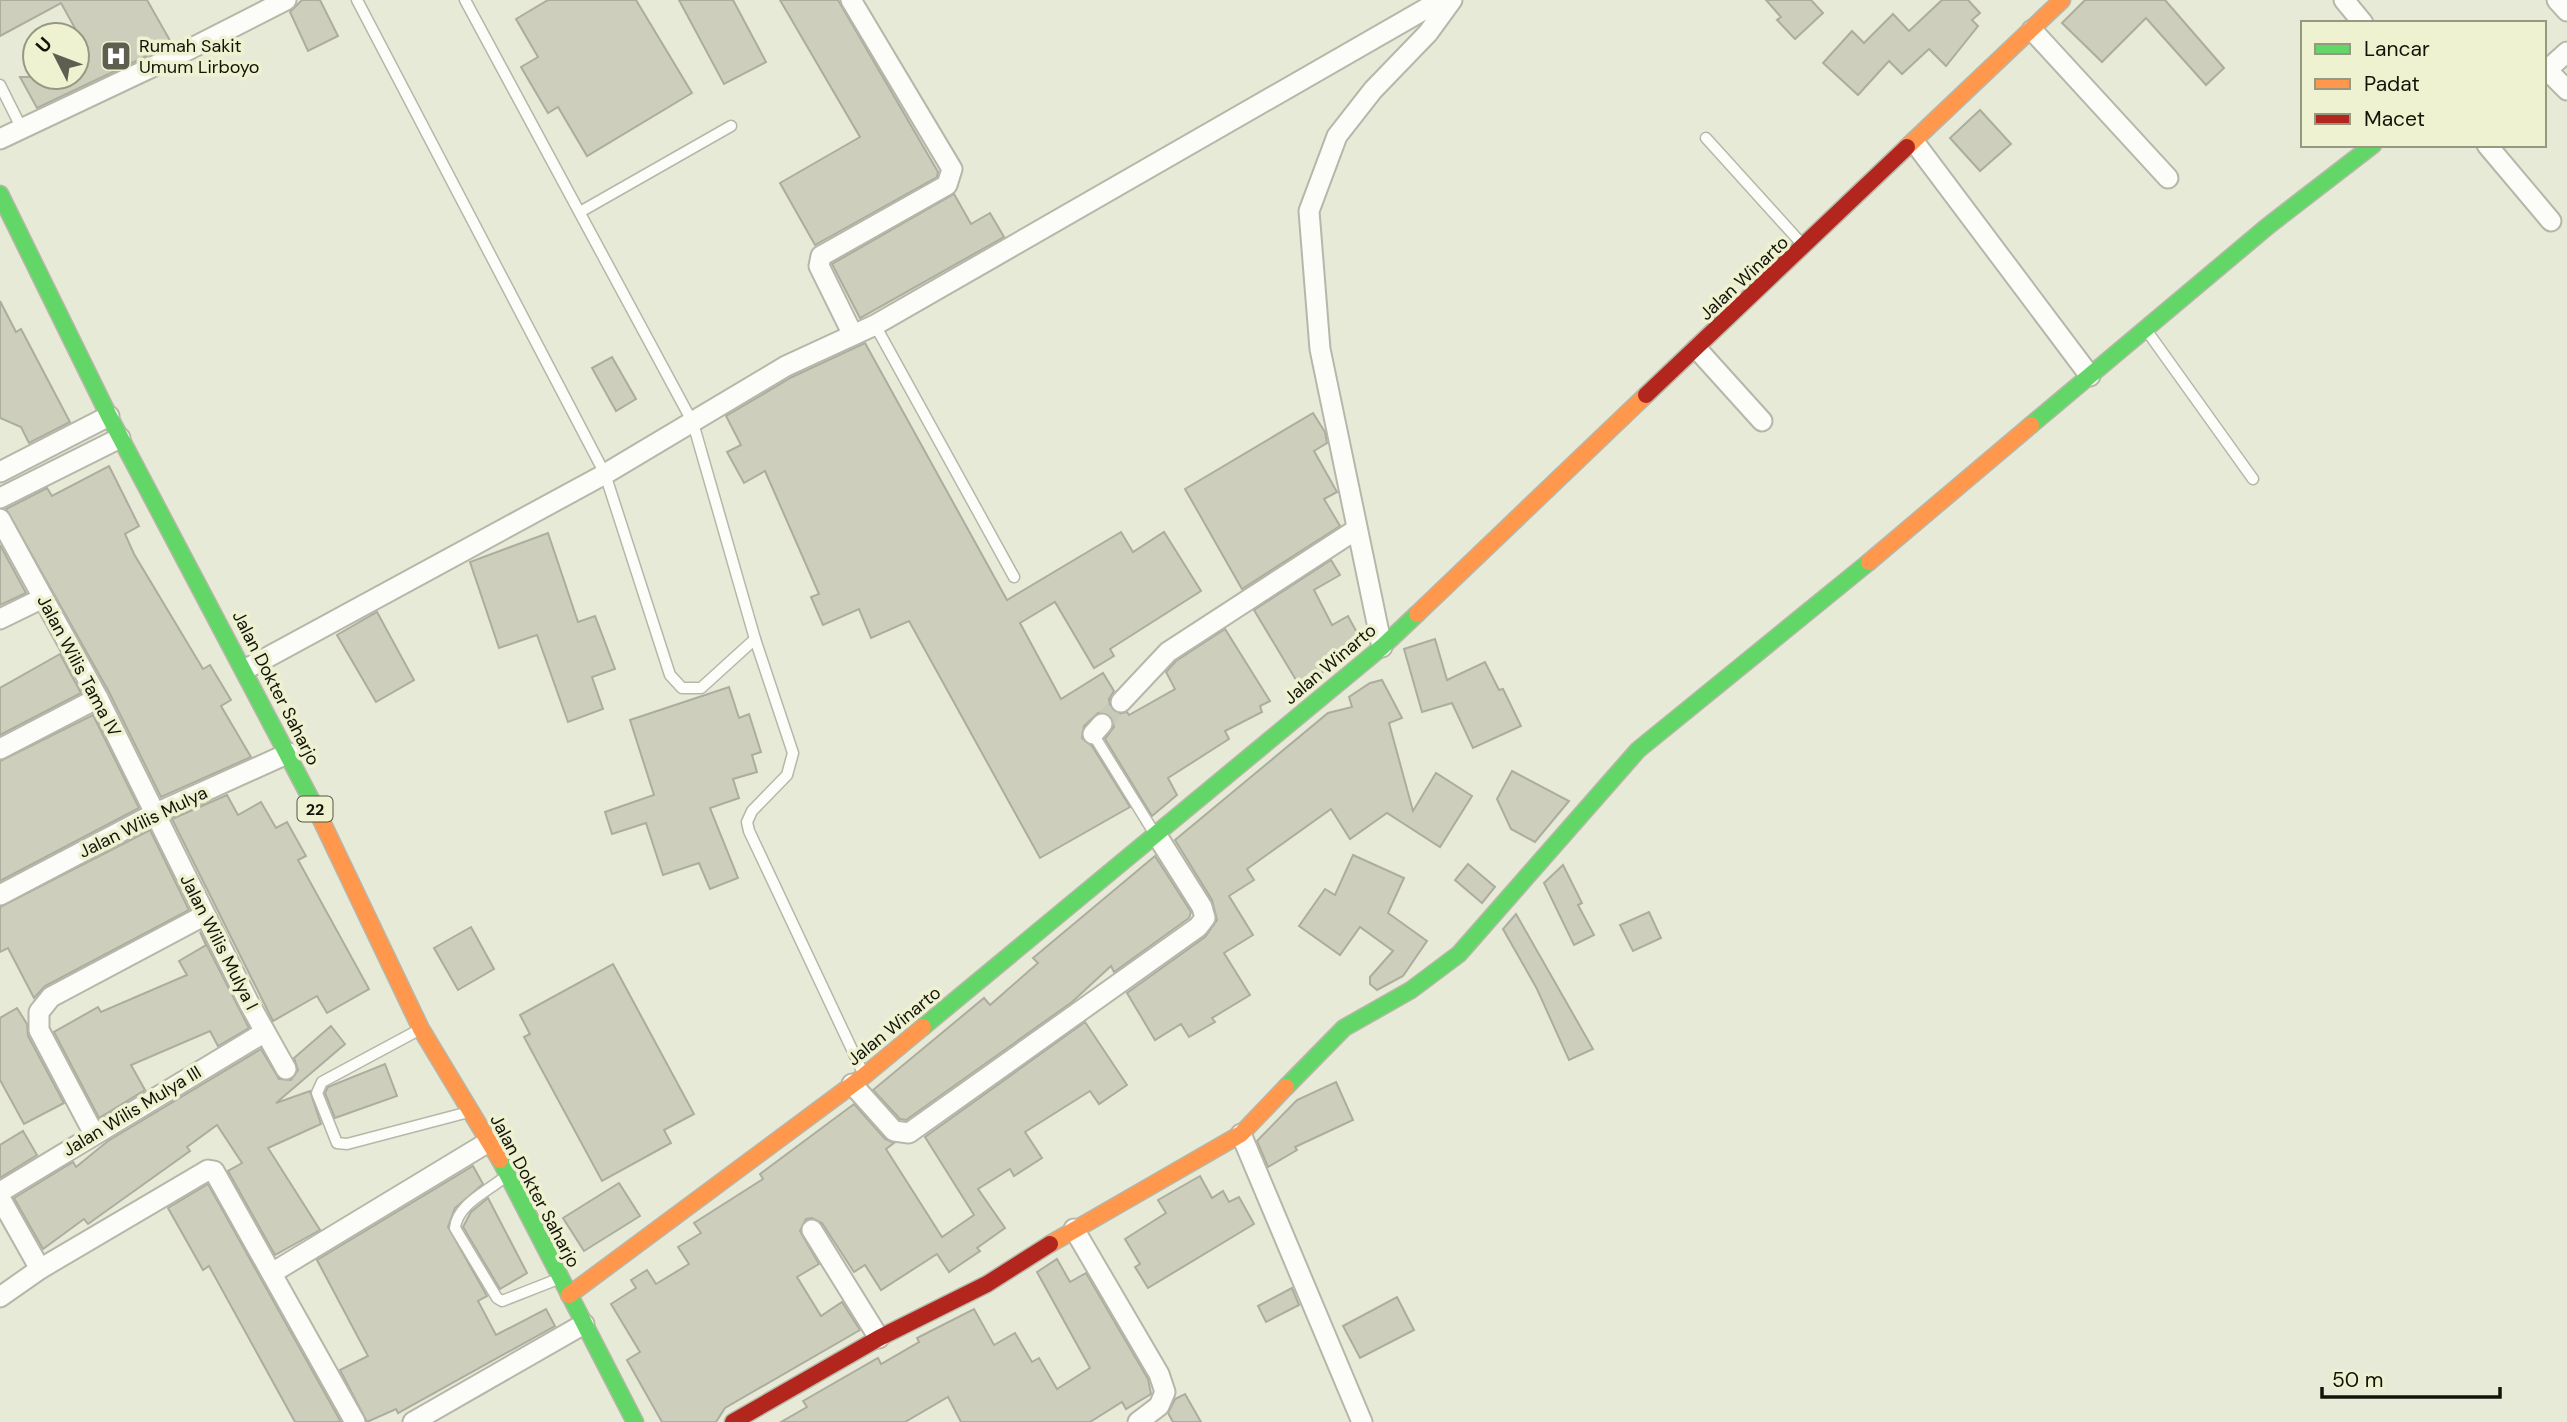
<svg xmlns="http://www.w3.org/2000/svg" width="2567" height="1422" font-family="'DM Sans',sans-serif">
	<style>
		.building { fill: #cdcfbc; stroke: #acad9f; stroke-width: 2 }
		.lines { fill: none; stroke-linecap: round; stroke-linejoin: round }
		.street-tunnel { stroke: #c8cab9; stroke-width: 19; stroke-dasharray: 19 10; stroke-linecap: butt }
		.lane-casing { stroke: #b6b7a9; stroke-width: 13 }
		.street-casing { stroke: #b6b7a9; stroke-width: 23 }
		.fast-casing { stroke: #b6b7a9; stroke-width: 19 }
		.slow-casing { stroke: #b6b7a9; stroke-width: 19 }
		.jam-casing { stroke: #b6b7a9; stroke-width: 19 }
		.lane { stroke: #fcfcf9; stroke-width: 10 }
		.street { stroke: #fcfcf9; stroke-width: 19 }
		.fast { stroke: #63d668; stroke-width: 16 }
		.slow { stroke: #ff974d; stroke-width: 16 }
		.jam { stroke: #b3261e; stroke-width: 16 }
		.labels { text-anchor: middle; stroke-width: 7; stroke-linejoin: round; paint-order: stroke }
		.shield { fill: #eef2d0; stroke: #555744; stroke-width: 2 }
		.shield-label { font-size: 16px; font-weight: bold; fill: #131408 }
		.poi-label { font-size: 18px; fill: #131408; stroke: #eef2d0; text-anchor: start }
		.street-label { font-size: 18px; fill: #131408; stroke: #eef2d0 }
	</style>
	<rect width="100%" height="100%" fill="#e8ead8"/>
	<g class="building">
		<path d="M0 0H147L172 44 37 108 20 77H77V52L86 48 61 3 0 36Z"/>
		<path d="M302 0H320L338 36 308 51 290 12Z"/>
		<path d="M548 0H636L692 93 587 156 558 107 548 113 521 67 538 57 516 19Z"/>
		<path d="M679 0H733L766 62 724 84Z"/>
		<path d="M780 0H838L938 172 937 177 815 245 780 183 860 137Z"/>
		<path d="M1766 0H1811L1823 13 1795 39 1777 20 1781 17Z"/>
		<path d="M1942 0H1968L1980 13 1972 20 1978 26 1946 66 1929 49 1902 74 1889 61 1858 95 1823 63 1852 31 1864 43 1893 14 1909 31Z"/>
		<path d="M2085 0H2165L2224 68 2206 85 2146 18 2102 62 2062 23Z"/>
		<path d="M1980 110 2011 144 1980 171 1950 138Z"/>
		<path d="M954 194 971 224 990 213 1004 237 860 318 832 264Z"/>
		<path d="M0 301 16 332 21 329 70 422 29 443 21 427 0 418Z"/>
		<path d="M865 343 1007 600 1121 532 1133 552 1164 532 1201 591 1110 649 1114 656 1094 668 1055 602 1020 623 1061 699 1103 673 1114 691 1109 699 1110 706 1118 714 1127 712 1129 715 1175 689 1166 672 1176 661 1225 629 1270 701 1260 706 1262 712 1225 731 1229 739 1168 778 1177 795 1152 816 1105 739 1114 727 1113 720 1105 712 1098 713 1084 726 1082 738 1092 746 1130 807 1040 858 909 621 871 638 859 609 823 625 811 597 819 594 765 471 744 483 727 452 741 445 726 416 792 377Z"/>
		<path d="M612 357 636 399 616 411 592 368Z"/>
		<path d="M1313 413 1325 432 1327 443 1314 451 1337 492 1324 499 1340 526 1242 589 1185 489Z"/>
		<path d="M109 466 139 526 125 534 134 554 203 669 210 665 231 700 221 706 251 757 161 797 109 692 6 509 47 488 52 496Z"/>
		<path d="M548 533 578 622 595 616 615 669 592 677 603 709 568 722 537 635 499 648 470 562Z"/>
		<path d="M0 545 26 593 0 605Z"/>
		<path d="M1331 560 1340 575 1314 590 1332 625 1348 616 1362 642 1332 667 1299 685 1254 610Z"/>
		<path d="M377 612 414 680 376 702 337 635Z"/>
		<path d="M1435 639 1447 680 1485 662 1499 690 1503 689 1521 726 1473 748 1452 703 1422 712 1404 649Z"/>
		<path d="M60 654 81 693 0 735V688Z"/>
		<path d="M1382 680 1402 718 1389 723 1413 811 1436 773 1472 796 1440 847 1387 813 1350 839 1331 809 1247 869 1254 880 1229 896 1253 935 1224 953 1250 995 1212 1018 1215 1022 1189 1037 1181 1024 1155 1040 1127 993 1205 937 1217 920 1212 900 1175 840 1328 713 1352 707 1349 697 1370 683Z"/>
		<path d="M729 687 739 718 749 714 761 752 752 755 757 772 733 779 739 798 710 808 738 878 710 889 699 863 663 875 646 823 612 834 605 812 654 795 630 720Z"/>
		<path d="M93 715 139 808 0 881V761Z"/>
		<path d="M1512 771 1569 801 1535 842 1511 829 1497 799Z"/>
		<path d="M227 795 238 815 261 802 276 828 287 822 306 856 298 860 369 989 327 1013 317 996 273 1021 172 819Z"/>
		<path d="M150 830 189 910 45 986 34 998 8 948 0 952V907Z"/>
		<path d="M1353 855 1404 878 1388 913 1427 941 1403 976 1377 990 1370 984V977L1393 951 1360 927 1340 955 1299 926 1325 889 1335 895Z"/>
		<path d="M1155 856 1191 912 1189 918 1114 972 1111 966 1072 1002 906 1120 900 1119 873 1090 984 998 990 1005 1038 963 1033 958Z"/>
		<path d="M1468 864 1495 887 1482 903 1455 880Z"/>
		<path d="M1563 865 1582 903 1578 905 1594 935 1574 945 1544 883Z"/>
		<path d="M1649 912 1661 938 1633 951 1620 925Z"/>
		<path d="M1516 914 1593 1049 1569 1060 1537 989 1503 929Z"/>
		<path d="M471 927 494 969 458 990 434 948Z"/>
		<path d="M200 932 249 1028 218 1046 210 1031 131 1065 145 1090 99 1118 54 1032 98 1007 101 1012 187 975 179 961 206 945Z"/>
		<path d="M613 964 694 1114 664 1130 671 1143 602 1181 524 1037 530 1034 520 1015Z"/>
		<path d="M17 1008 27 1024 28 1036 64 1103 24 1124 0 1080V1018Z"/>
		<path d="M1085 1022 1127 1085 1099 1104 1090 1091 1025 1132 1042 1158 1014 1176 1010 1169 978 1189 1005 1228 977 1248 980 1251 949 1272 937 1254 881 1290 865 1265 854 1272 822 1223 812 1218 806 1219 800 1231 819 1264 797 1277 821 1316 842 1302 860 1330 725 1408 716 1422H662L627 1360 640 1352 611 1304 636 1288 631 1280 647 1270 656 1284 689 1264 678 1247 701 1233 694 1223 763 1179 760 1174 854 1104 885 1139 894 1143 886 1149 942 1237 974 1215 925 1137Z"/>
		<path d="M331 1026 345 1044 276 1103 310 1091 321 1124 268 1148 320 1230 275 1255 228 1171 242 1163 217 1125 187 1147 190 1151 88 1224 84 1219 43 1249 14 1198 73 1162 76 1167 108 1141 261 1049 279 1079 291 1080 298 1070 294 1058Z"/>
		<path d="M385 1064 397 1096 335 1118 325 1093 328 1087Z"/>
		<path d="M1336 1082 1353 1120 1295 1147 1297 1150 1268 1167 1257 1141 1297 1100Z"/>
		<path d="M23 1131 37 1155 0 1178V1145Z"/>
		<path d="M473 1166 483 1184 455 1208 448 1227 487 1296 478 1301 496 1335 546 1309 555 1326 398 1413 396 1409 367 1422 340 1370 368 1356 317 1260Z"/>
		<path d="M1200 1176 1212 1198 1223 1191 1229 1202 1239 1197 1254 1224 1148 1288 1135 1267 1140 1264 1125 1239 1166 1213 1158 1200Z"/>
		<path d="M619 1183 640 1216 584 1251 563 1218Z"/>
		<path d="M208 1184 341 1422H295L209 1266 203 1270 168 1208Z"/>
		<path d="M488 1198 527 1273 500 1289 463 1227 471 1212Z"/>
		<path d="M1057 1259 1070 1282 1086 1273 1148 1379 1151 1394 1126 1409 1122 1402 1090 1422H961L948 1397 905 1422H781L807 1407 803 1401 878 1358 881 1364 919 1342 917 1338 974 1309 994 1345 1015 1333 1032 1362 1039 1358 1057 1389 1090 1368 1037 1272Z"/>
		<path d="M1292 1288 1299 1305 1266 1322 1258 1306Z"/>
		<path d="M1397 1297 1414 1330 1360 1358 1343 1326Z"/>
		<path d="M1185 1394 1201 1422H1173L1168 1413 1175 1399Z"/>
	</g>
	<g class="lines">
		<path class="street-tunnel" d="M1102 724 1121 702"/>
		<g class="lane-casing">
			<g id="lane">
				<path d="M357 0 605 474 670 675 682 688H701L755 639"/>
				<path d="M465 0 693 423 755 639 793 753 787 775 752 811 747 822 749 831 864 1075"/>
				<path d="M0 85 22 129"/>
				<path d="M1706 138 1802 244"/>
				<path d="M580 212 731 126"/>
				<path d="M875 325 1014 577"/>
				<path d="M2147 331 2253 479"/>
				<path d="M1093 734 1153 831"/>
				<path d="M415 1032 322 1082 317 1093 337 1143 347 1144 465 1113"/>
				<path d="M501 1180C484 1193 457 1206 455 1228L497 1298 502 1301 553 1281"/>
			</g>
		</g>
		<g class="street-casing">
			<g id="street">
				<path d="M851 0 952 169 947 185 821 256 819 266 853 335"/>
				<path d="M2344 0 2363 23"/>
				<path d="M2557 0 2567 11"/>
				<path d="M2032 30 2168 178"/>
				<path d="M2547 70 2567 52"/>
				<path d="M2544 72 2547 70 2567 90"/>
				<path d="M0 139 186 51 286 0"/>
				<path d="M1915 143 2090 376"/>
				<path d="M2487 145 2551 221"/>
				<path d="M1697 349 1762 421"/>
				<path d="M0 472 109 416"/>
				<path d="M0 498 120 438"/>
				<path d="M0 519 98 698 249 1003 286 1069"/>
				<path d="M0 619 43 598"/>
				<path d="M1382 647 1320 349 1309 211 1337 136 1373 90 1428 33 1452 0"/>
				<path d="M246 669 605 474 786 366 875 325 1441 0"/>
				<path d="M1121 702 1168 652 1357 529"/>
				<path d="M1093 734 1102 724"/>
				<path d="M0 749 98 698"/>
				<path d="M0 895 154 814 289 753"/>
				<path d="M852 1084 894 1131 909 1133 1198 927 1205 918 1202 907 1156 834"/>
				<path d="M94 1134 39 1030V1012L51 997 205 915"/>
				<path d="M1241 1134 1362 1422"/>
				<path d="M0 1192 265 1032"/>
				<path d="M0 1198 40 1269"/>
				<path d="M1074 1229 1159 1374 1165 1392 1159 1406 1138 1422"/>
				<path d="M812 1230 879 1338"/>
				<path d="M272 1273 490 1141"/>
				<path d="M0 1297 40 1269 208 1170 214 1171 355 1422"/>
				<path d="M413 1422 584 1324"/>
			</g>
		</g>
		<g class="fast-casing">
			<g id="fast">
				<path d="M0 194 109 416 314 805"/>
				<path d="M2031 425 2268 226 2373 145"/>
				<path d="M923 1027 1382 647 1417 614"/>
				<path d="M1286 1087 1344 1028 1411 990 1459 954 1638 750 1869 562"/>
				<path d="M500 1160 635 1422"/>
			</g>
		</g>
		<g class="slow-casing">
			<g id="slow">
				<path d="M1907 147 2062 0"/>
				<path d="M1869 562 2031 425"/>
				<path d="M1417 614 1646 395"/>
				<path d="M314 805 421 1029 500 1160"/>
				<path d="M1050 1244 1241 1134 1286 1087"/>
				<path d="M569 1295 864 1076 923 1027"/>
			</g>
		</g>
		<g class="jam-casing">
			<g id="jam">
				<path d="M1646 395 1907 147"/>
				<path d="M733 1422 879 1338 987 1284 1050 1244"/>
			</g>
		</g>
		<use href="#lane" class="lane"/>
		<use href="#street" class="street"/>
		<use href="#fast" class="fast"/>
		<use href="#slow" class="slow"/>
		<use href="#jam" class="jam"/>
	</g>
	<defs>
		<g id="hospital-square" transform="scale(1.575)"><rect x="-9" y="-9" width="18" height="18" rx="4" fill="#5e5f51" stroke="#eef2d0"/><path d="M-5-5h3v3.5h4V-5h3V5h-3V1.5h-4V5h-3Z" fill="#fff"/></g>
	</defs>
	<g fill-rule="evenodd">
		<use href="#hospital-square" x="116" y="56"/>
	</g>
	<g class="labels">
		<rect class="shield" x="297.5" y="796.5" width="35" height="25" rx="5"/>
		<g class="shield-label">
			<text x="315" y="815">22</text>
		</g>
		<g class="poi-label">
			<text x="139" y="52">Rumah Sakit<tspan x="139" dy="21">Umum Lirboyo</tspan></text>
		</g>
		<g class="street-label">
			<text transform="translate(1744 278) rotate(-43)" y="6">Jalan Winarto</text>
			<text transform="translate(1330 664) rotate(-40)" y="6">Jalan Winarto</text>
			<text transform="translate(79 666) rotate(62)" y="6">Jalan Wilis Tama IV</text>
			<text transform="translate(276 688) rotate(63)" y="6">Jalan Dokter Saharjo</text>
			<text transform="translate(143 822) rotate(-26)" y="6">Jalan Wilis Mulya</text>
			<text transform="translate(219 942) rotate(63)" y="6">Jalan Wilis Mulya I</text>
			<text transform="translate(894 1026) rotate(-39)" y="6">Jalan Winarto</text>
			<text transform="translate(132 1111) rotate(-31)" y="6">Jalan Wilis Mulya III</text>
			<text transform="translate(535 1191) rotate(62)" y="6">Jalan Dokter Saharjo</text>
		</g>
	</g>
	<rect x="2301" y="21" width="245" height="126" fill="#eef2d0" stroke="#969980" stroke-width="2"/>
	<rect x="2315" y="44" width="35" height="10" fill="#63d668" stroke="#969980" stroke-width="2"/>
	<text x="2364" y="56" font-size="21" fill="#131408">Lancar</text>
	<rect x="2315" y="79" width="35" height="10" fill="#ff974d" stroke="#969980" stroke-width="2"/>
	<text x="2364" y="91" font-size="21" fill="#131408">Padat</text>
	<rect x="2315" y="114" width="35" height="10" fill="#b3261e" stroke="#969980" stroke-width="2"/>
	<text x="2364" y="126" font-size="21" fill="#131408">Macet</text>
	<g transform="translate(56 56) rotate(312)"><circle r="33" fill="#eef2d0" stroke="#969980" stroke-width="2"/>
	<path d="M0-5L12 26L0 18L-12 26Z" fill="#5e5f51"/>
	<text y="-10" font-size="19" font-weight="bold" text-anchor="middle" fill="#131408">U</text>
	</g>
	<path d="M2322 1387v10h178v-10" fill="none" stroke="#131408" stroke-width="3.5"/>
	<text x="2332" y="1387" font-size="21" fill="#131408" stroke="#eef2d0" stroke-width="5" paint-order="stroke">50 m</text>
</svg>
